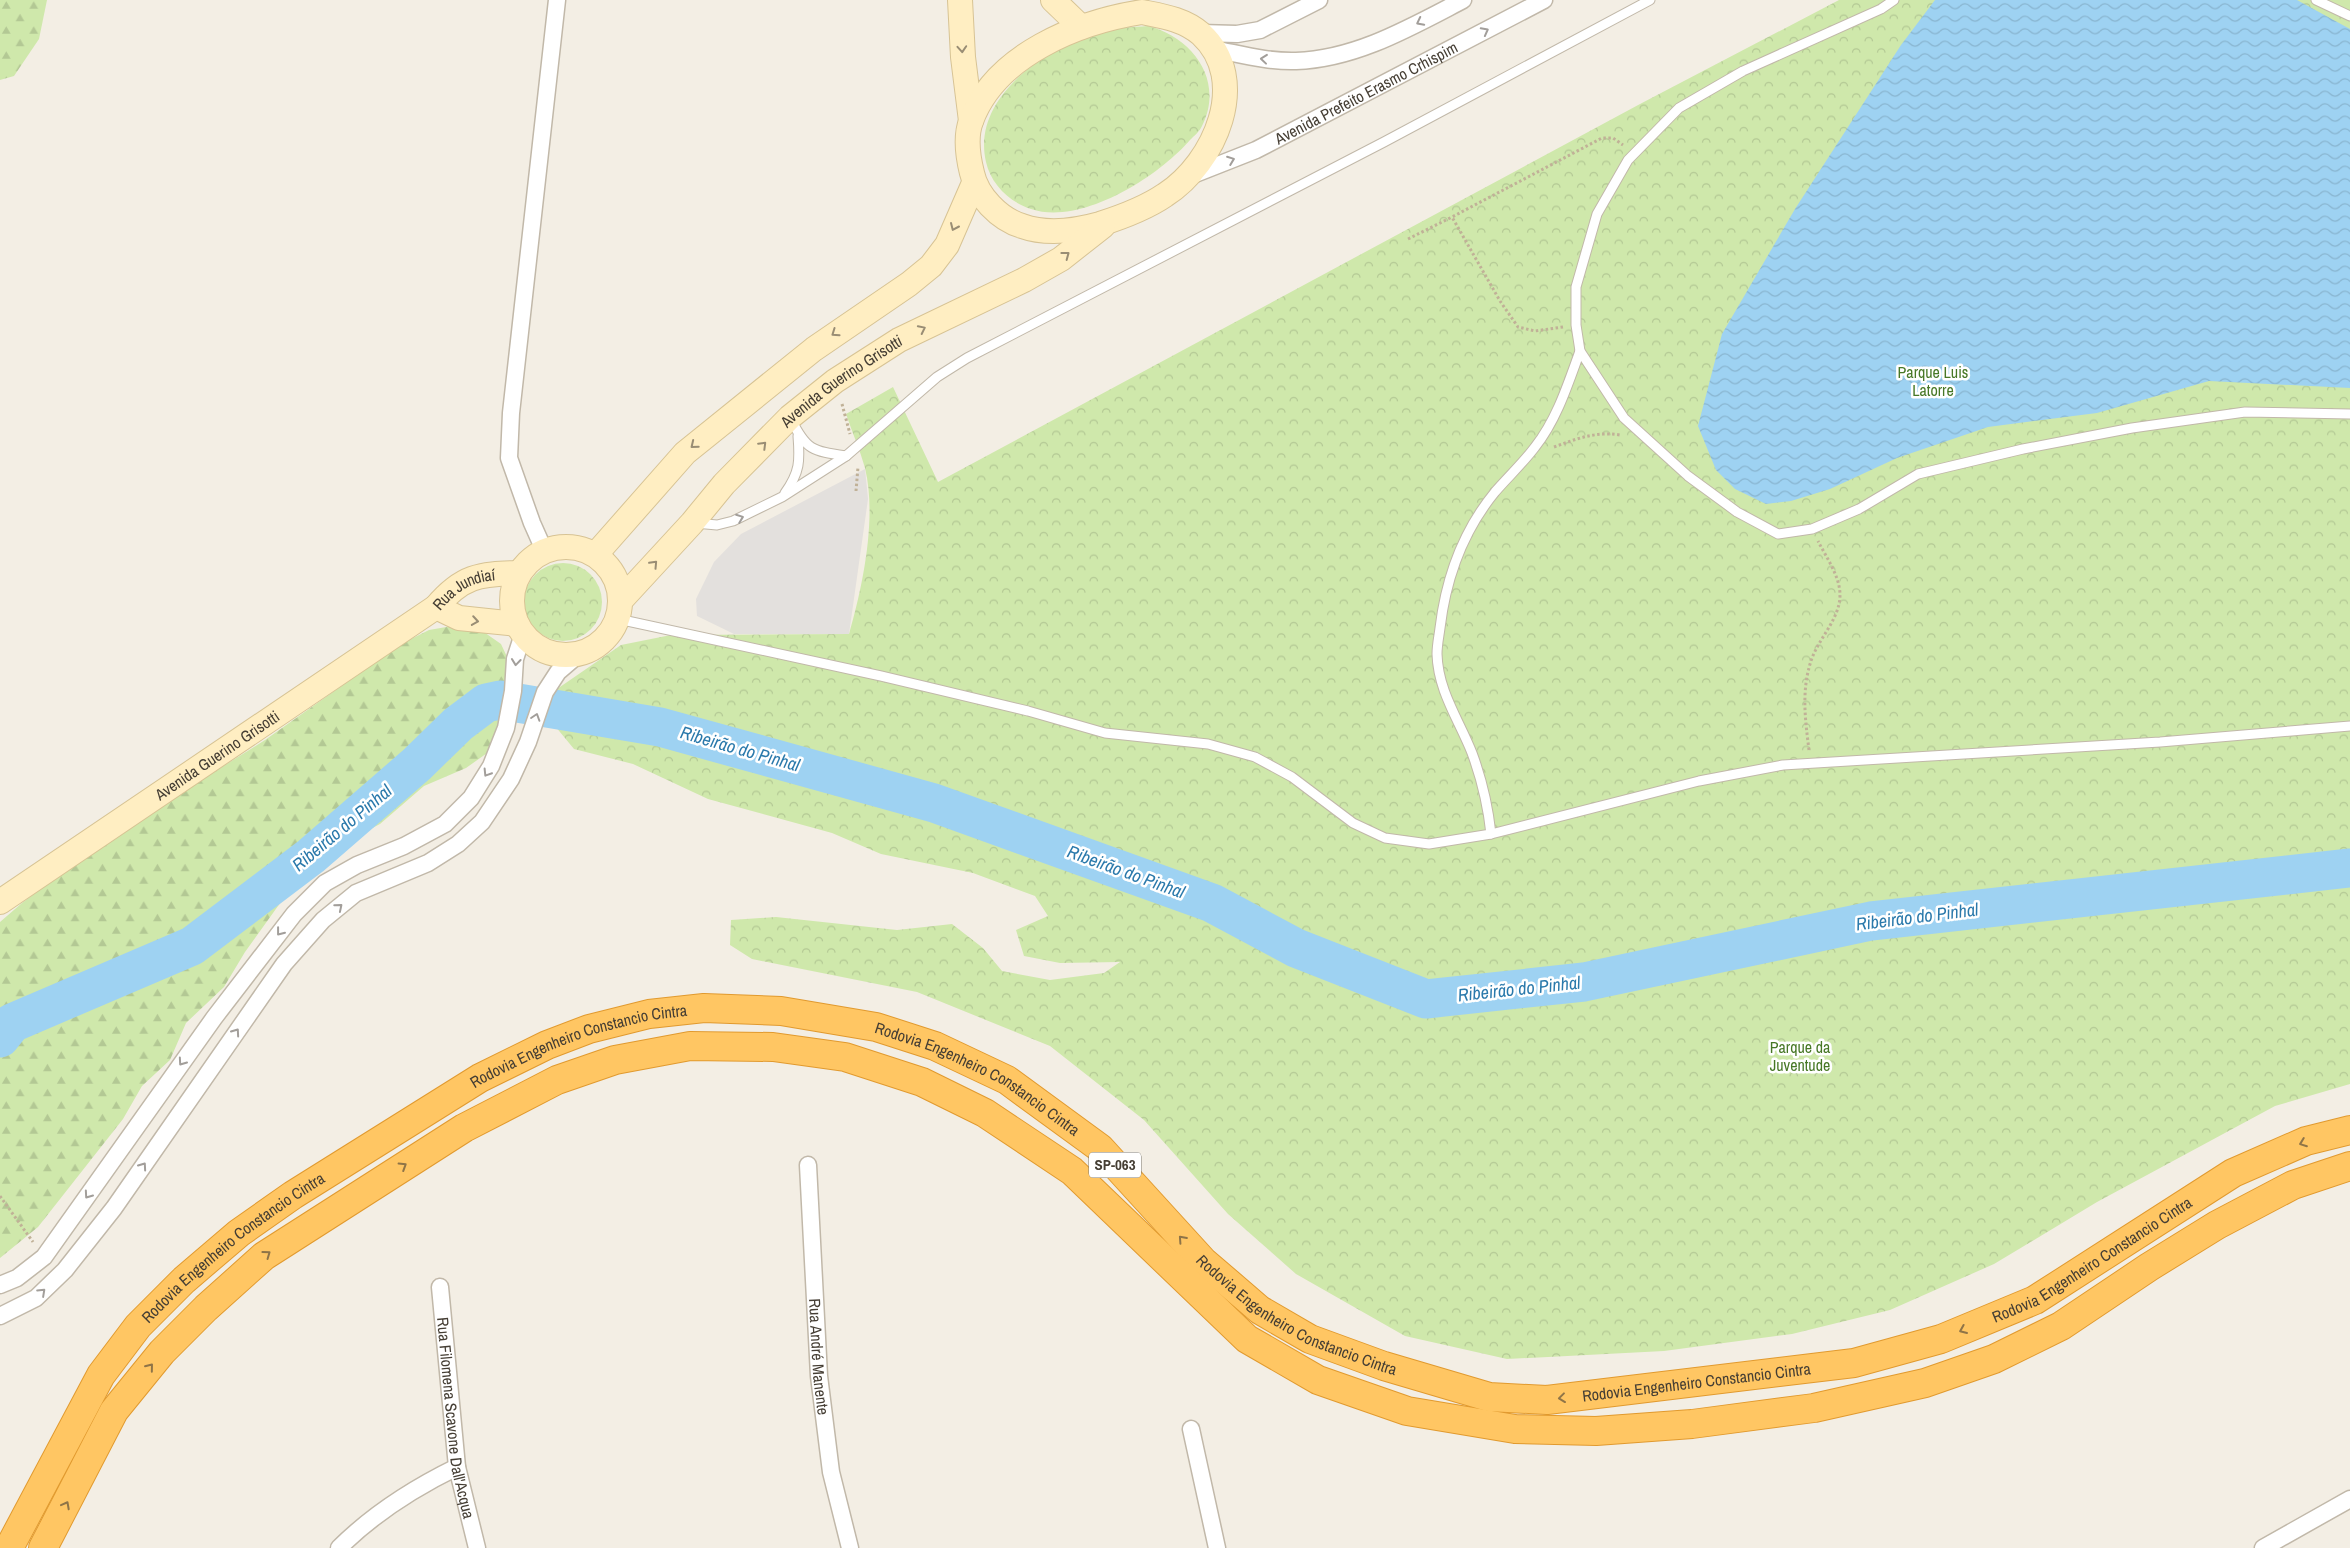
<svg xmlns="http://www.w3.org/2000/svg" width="2350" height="1548" font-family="'Archivo Narrow',sans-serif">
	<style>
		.forest { fill: url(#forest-firs) }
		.park { fill: url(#park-crowns) }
		.parking { fill: #e3e0dd }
		.water { fill: url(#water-waves) }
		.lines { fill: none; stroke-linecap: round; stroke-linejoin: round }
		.river { stroke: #9ed2f2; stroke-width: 39 }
		.service-casing { stroke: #c1b8a9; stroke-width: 11 }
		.minor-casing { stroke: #c1b8a9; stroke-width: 19 }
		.secondary-casing { stroke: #d7c394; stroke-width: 26 }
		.motorway-casing { stroke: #e19a2f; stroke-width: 30 }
		.path { stroke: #c0b197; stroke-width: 3; stroke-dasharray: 2.5 2.5; stroke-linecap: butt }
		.service { stroke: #fff; stroke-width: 9 }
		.minor { stroke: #fff; stroke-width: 16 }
		.secondary { stroke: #ffeec2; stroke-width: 24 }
		.motorway { stroke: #ffc663; stroke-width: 28 }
		.oneway { stroke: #a29e9a }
		.oneway2 { stroke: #998d74 }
		.oneway3 { stroke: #8f7447 }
		.labels { text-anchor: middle; stroke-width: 5; stroke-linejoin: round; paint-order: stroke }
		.shield { fill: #fff; stroke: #7d7871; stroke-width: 1 }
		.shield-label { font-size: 15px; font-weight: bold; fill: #453e34 }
		.street-label { font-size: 16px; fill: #453e34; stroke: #fff }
		.park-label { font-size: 16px; fill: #477826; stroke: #fff }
		.water-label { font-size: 18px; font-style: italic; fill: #2a79ab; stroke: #fff }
	</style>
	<defs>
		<pattern id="forest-firs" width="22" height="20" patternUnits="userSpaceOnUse" patternTransform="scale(1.25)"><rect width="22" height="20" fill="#cfe8ab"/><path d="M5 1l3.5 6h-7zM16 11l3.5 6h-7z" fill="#b3c894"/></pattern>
		<pattern id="park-crowns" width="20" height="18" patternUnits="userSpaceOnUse" patternTransform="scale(1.25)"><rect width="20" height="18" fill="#cfe8ab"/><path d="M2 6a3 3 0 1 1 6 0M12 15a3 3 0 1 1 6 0" fill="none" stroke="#b3c894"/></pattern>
		<pattern id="water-waves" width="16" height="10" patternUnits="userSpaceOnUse" patternTransform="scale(1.25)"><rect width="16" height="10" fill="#9ed2f2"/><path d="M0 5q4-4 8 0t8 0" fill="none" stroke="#89b5d0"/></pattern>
	</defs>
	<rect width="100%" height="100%" fill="#f3eee4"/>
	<g class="forest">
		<path d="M0 0H47L39 39 14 76 0 80Z"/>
		<path d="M458 625 481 630 501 644 508 659 501 727 490 751 466 768 424 786 380 824 311 860 245 952 224 987 186 1023 170 1060 142 1086 123 1119 38 1227 0 1258V922L22 903 107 839 265 740 401 644 429 630Z"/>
	</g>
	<g class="park">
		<path d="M1839 0H2350V1084L2275 1106 2097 1202 1994 1264 1890 1310 1792 1334 1664 1351 1507 1359 1405 1336 1296 1274 1228 1214 1144 1120 1050 1046 917 992 752 959 730 945 731 920 776 917 897 930 952 924 983 948 1002 971 1050 980 1104 973 1120 962 1060 963 1024 956 1016 930 1048 916 1035 896 973 873 881 854 832 833 708 799 633 764 574 749 555 726 557 689 621 645 671 635 849 634C863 586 877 517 865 468 860 450 852 432 846 414L893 387 938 482 1640 104Z"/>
		<path d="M1148 26C1192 37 1225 80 1202 126 1200 131 1194 136 1190 140 1158 177 1081 226 1031 209 1009 202 991 184 986 162 971 97 1046 48 1099 32 1115 28 1132 27 1148 26Z"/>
		<circle cx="563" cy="602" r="39"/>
	</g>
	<path class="parking" d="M865 469 868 499 849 634H734L697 616 696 599 714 562 741 534Z"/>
	<path class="water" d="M1935 0H2297L2350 29V388L2209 381 2097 413 1988 427 1897 458 1830 489 1791 501 1766 504 1735 489 1716 470 1698 426 1722 334 1795 209 1901 45Z"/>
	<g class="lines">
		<path class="river" d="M0 1038 12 1023 192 946 311 856 417 764 458 724 486 703 500 700 660 727 934 803 1212 903 1296 948 1426 999 1584 982 1871 921 2350 868"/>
		<g class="service-casing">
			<g id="service">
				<path d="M1894 0 1881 9 1743 71 1679 108 1628 160 1597 214 1576 287V325L1580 351 1624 418 1688 476 1737 512 1778 534 1812 529 1859 509 1918 474 2023 449 2132 428 2245 412 2350 414"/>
				<path d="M2316 0 2350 16"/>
				<path d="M791 419C806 450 812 451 846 456"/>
				<path d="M785 493C800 472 800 461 798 436"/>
				<path d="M695 523 717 525 733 521 782 497 846 456 937 377 967 358 1384 142 1650 0"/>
				<path d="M618 619 881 676 1028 711 1105 733 1208 744 1255 757 1292 777 1353 823 1385 838 1429 844 1491 834 1699 781 1783 765 2160 742 2350 726"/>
				<path d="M1491 834C1488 806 1482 780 1472 753 1459 720 1438 691 1437 654 1437 645 1439 636 1440 628 1446 578 1463 531 1495 492 1508 477 1523 463 1535 447 1557 419 1568 384 1580 351"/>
			</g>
		</g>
		<g class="minor-casing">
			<g id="minor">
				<path d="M1200 33 1237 34 1260 30 1319 0"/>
				<path d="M1213 49C1240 54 1268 62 1296 61 1356 59 1411 27 1463 0"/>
				<path id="s1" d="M1190 176 1256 150 1544 0"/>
				<path d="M544 550 532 523 509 458 511 413 557 0"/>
				<path id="s2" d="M808 1165 819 1376 831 1472 850 1548"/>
				<path d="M0 1285 17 1278 44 1257 214 1018 294 914 325 883 357 865 404 846 445 824 471 798 491 766 506 728 513 691 515 659 523 634"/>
				<path id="s3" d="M440 1287 457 1467 477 1548"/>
				<path d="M0 1316 36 1298 65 1270 114 1208 284 964 323 920 356 893 428 863 458 844 482 822 511 779 528 742 545 692 558 672 579 654"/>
				<path d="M1191 1429 1217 1548"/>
				<path d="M339 1548C373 1514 414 1488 457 1467"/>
				<path d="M2263 1548 2350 1499"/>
			</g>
		</g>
		<g class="secondary-casing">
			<g id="secondary">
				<path d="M960 0 963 57 971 121"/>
				<path d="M1053 0 1081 27"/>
				<path d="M1142 12C1162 16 1184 19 1201 34 1251 80 1215 163 1165 195 1146 208 1122 217 1100 224 1075 231 1047 235 1022 226 999 219 977 196 972 173 968 157 965 137 971 121 995 55 1078 22 1142 12Z"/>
				<circle cx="566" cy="601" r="54"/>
				<path d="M596 554 685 453 814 349 909 284 931 266 947 245 974 183"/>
				<path id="s4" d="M621 600 692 523 724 484 790 417 835 381 899 340 1024 280 1061 259 1103 226"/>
				<path d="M436 607 459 618 517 624"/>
				<path id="s5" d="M0 902 436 607C462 576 479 574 518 573"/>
			</g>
		</g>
		<g class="motorway-casing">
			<g id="motorway">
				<path id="s6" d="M9 1548 101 1375 138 1326 184 1280 239 1233 293 1195 480 1078 547 1045 589 1029 649 1014 704 1008 781 1011 876 1027 935 1046 1007 1080 1100 1148 1203 1261 1260 1310 1310 1339 1384 1366 1489 1397 1547 1400 1854 1363 1941 1339 2035 1300 2233 1173 2306 1141 2350 1130"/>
				<path d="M43 1548 114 1411 162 1352 206 1308 264 1256 464 1128 557 1080 615 1060 690 1046 773 1047 845 1057 922 1082 985 1113 1072 1171 1247 1339 1318 1380 1407 1411 1515 1429 1596 1431 1692 1424 1814 1408 1925 1383 1994 1359 2061 1326 2149 1267 2217 1225 2293 1185 2350 1166"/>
			</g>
		</g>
		<g class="path">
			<path d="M1408 239 1452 217"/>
			<path d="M1563 327 1535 331 1518 327 1500 301 1452 217 1602 138H1613L1623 145"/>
			<path d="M842 404 850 434"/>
			<path d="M1554 447C1576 439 1596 431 1620 435"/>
			<path d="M856 491 858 467"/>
			<path d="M1809 750C1805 718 1801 689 1812 658 1820 637 1840 618 1840 595 1840 576 1826 557 1818 541"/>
			<path d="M0 1196 33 1242"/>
		</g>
		<use href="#service" class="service"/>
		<use href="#minor" class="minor"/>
		<use href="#secondary" class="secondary"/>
		<use href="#motorway" class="motorway"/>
	</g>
	<defs><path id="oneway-chevron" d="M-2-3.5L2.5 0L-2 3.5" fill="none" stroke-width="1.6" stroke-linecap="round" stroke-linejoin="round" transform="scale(1.25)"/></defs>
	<g class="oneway">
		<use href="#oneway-chevron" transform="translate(1420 22) rotate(153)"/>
		<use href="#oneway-chevron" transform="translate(1485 31) rotate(-28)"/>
		<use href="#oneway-chevron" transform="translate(1264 59) rotate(-174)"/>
		<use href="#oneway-chevron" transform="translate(1231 160) rotate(-21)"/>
		<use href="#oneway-chevron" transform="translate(740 518) rotate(-21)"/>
		<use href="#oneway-chevron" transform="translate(516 662) rotate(96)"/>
		<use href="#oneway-chevron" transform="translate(536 717) rotate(-72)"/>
		<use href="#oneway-chevron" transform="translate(487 773) rotate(122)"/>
		<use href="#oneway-chevron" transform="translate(339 907) rotate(-40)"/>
		<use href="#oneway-chevron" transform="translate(280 932) rotate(128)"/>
		<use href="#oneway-chevron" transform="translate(236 1032) rotate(-55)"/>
		<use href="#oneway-chevron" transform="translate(182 1062) rotate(125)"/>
		<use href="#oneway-chevron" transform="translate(143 1166) rotate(-55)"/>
		<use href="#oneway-chevron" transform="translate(88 1195) rotate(125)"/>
		<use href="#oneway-chevron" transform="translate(42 1292) rotate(-43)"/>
	</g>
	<g class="oneway2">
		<use href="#oneway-chevron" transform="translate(962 49) rotate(86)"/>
		<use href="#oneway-chevron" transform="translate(954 227) rotate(114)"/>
		<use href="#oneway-chevron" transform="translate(1066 255) rotate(-37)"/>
		<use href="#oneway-chevron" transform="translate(922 329) rotate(-26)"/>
		<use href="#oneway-chevron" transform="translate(835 333) rotate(145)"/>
		<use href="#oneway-chevron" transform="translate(694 445) rotate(141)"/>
		<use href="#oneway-chevron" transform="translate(763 445) rotate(-45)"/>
		<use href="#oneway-chevron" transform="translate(654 564) rotate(-47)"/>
		<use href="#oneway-chevron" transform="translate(475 621) rotate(9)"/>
	</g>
	<g class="oneway3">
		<use href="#oneway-chevron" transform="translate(2303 1143) rotate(159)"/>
		<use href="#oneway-chevron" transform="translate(403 1166) rotate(-32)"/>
		<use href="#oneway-chevron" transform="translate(1182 1239) rotate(-132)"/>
		<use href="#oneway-chevron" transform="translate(267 1254) rotate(-36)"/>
		<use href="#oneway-chevron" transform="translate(1963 1330) rotate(157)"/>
		<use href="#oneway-chevron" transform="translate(150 1367) rotate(-51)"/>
		<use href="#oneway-chevron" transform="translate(1562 1398) rotate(173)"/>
		<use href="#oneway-chevron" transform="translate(66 1505) rotate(-62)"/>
	</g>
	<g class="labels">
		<rect class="shield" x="1089" y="1152.5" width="52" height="25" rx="4"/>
		<g class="shield-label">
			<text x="1115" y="1170">SP-063</text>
		</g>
		<g class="street-label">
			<text dy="6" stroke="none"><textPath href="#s1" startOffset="195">Avenida Prefeito Erasmo Crhispim</textPath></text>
			<text dy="6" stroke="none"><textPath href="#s4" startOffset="312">Avenida Guerino Grisotti</textPath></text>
			<text dy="6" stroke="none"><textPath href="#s5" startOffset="561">Rua Jundiaí</textPath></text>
			<text dy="6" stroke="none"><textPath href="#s5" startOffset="262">Avenida Guerino Grisotti</textPath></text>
			<text dy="6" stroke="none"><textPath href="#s6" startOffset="786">Rodovia Engenheiro Constancio Cintra</textPath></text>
			<text dy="6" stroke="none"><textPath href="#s6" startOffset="1206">Rodovia Engenheiro Constancio Cintra</textPath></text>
			<text dy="6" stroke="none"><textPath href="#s6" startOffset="381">Rodovia Engenheiro Constancio Cintra</textPath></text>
			<text dy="6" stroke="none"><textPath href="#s6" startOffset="2451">Rodovia Engenheiro Constancio Cintra</textPath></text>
			<text dy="6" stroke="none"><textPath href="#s6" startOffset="1611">Rodovia Engenheiro Constancio Cintra</textPath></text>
			<text dy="6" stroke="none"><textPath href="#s2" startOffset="192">Rua André Manente</textPath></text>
			<text dy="6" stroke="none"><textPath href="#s6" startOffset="2031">Rodovia Engenheiro Constancio Cintra</textPath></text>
			<text dy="6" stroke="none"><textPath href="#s3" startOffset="132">Rua Filomena Scavone Dall'Acqua</textPath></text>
		</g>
		<g class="park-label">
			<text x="1933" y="378">Parque Luis<tspan x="1933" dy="18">Latorre</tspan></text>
			<text x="1800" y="1053">Parque da<tspan x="1800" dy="18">Juventude</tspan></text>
		</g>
		<g class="water-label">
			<text transform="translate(740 749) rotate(16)" y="6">Ribeirão do Pinhal</text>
			<text transform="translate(342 828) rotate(-40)" y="6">Ribeirão do Pinhal</text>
			<text transform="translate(1126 872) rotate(20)" y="6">Ribeirão do Pinhal</text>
			<text transform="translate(1917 917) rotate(-7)" y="6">Ribeirão do Pinhal</text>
			<text transform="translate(1519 989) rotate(-6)" y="6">Ribeirão do Pinhal</text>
		</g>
	</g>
</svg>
